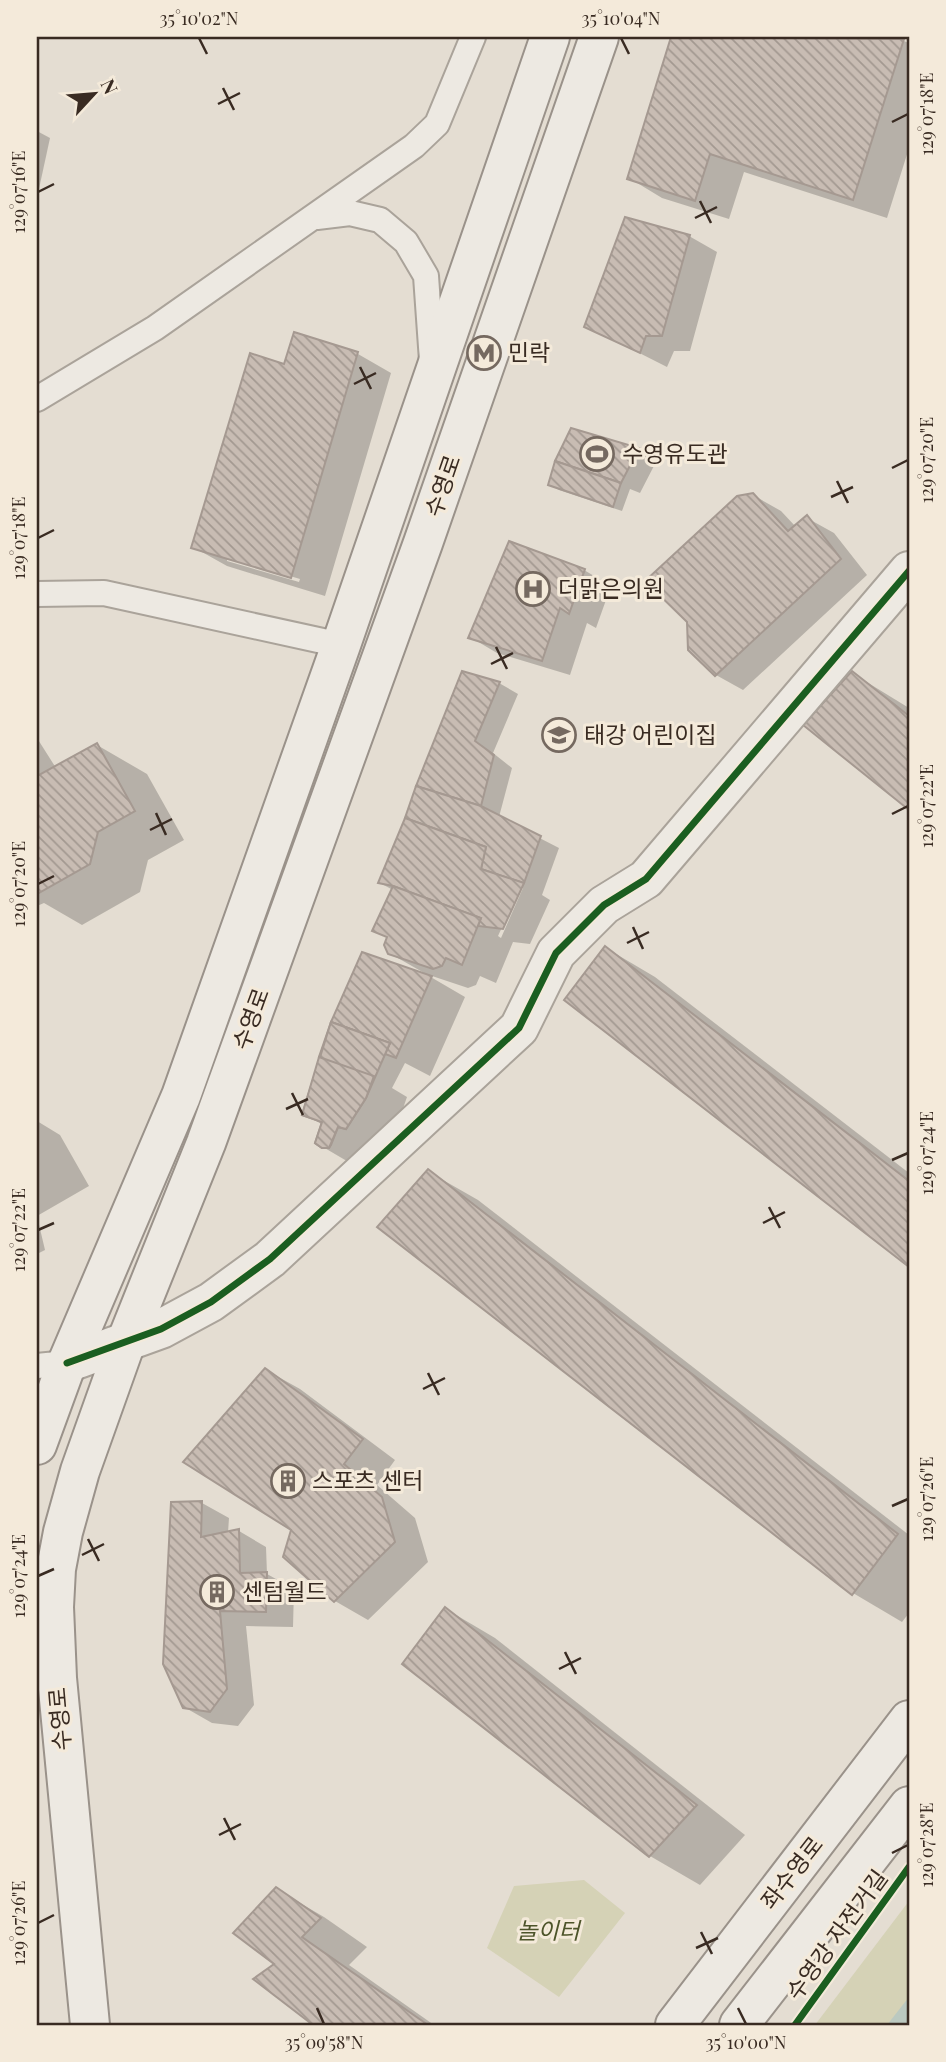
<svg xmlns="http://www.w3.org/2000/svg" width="946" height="2062" font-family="'Playfair Display','Noto Sans KR',serif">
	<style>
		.park { fill: #d5d2b6 }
		.water { fill: #bbc9c0 }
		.shadow { fill: #0003; fill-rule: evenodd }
		.building { fill: url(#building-back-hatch); stroke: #a59991; stroke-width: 2 }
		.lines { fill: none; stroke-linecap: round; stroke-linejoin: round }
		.service-casing { stroke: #aaa39a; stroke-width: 28 }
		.tertiary-casing { stroke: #aaa39a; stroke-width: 42 }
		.secondary-casing { stroke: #9a928a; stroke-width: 42 }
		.service { stroke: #ede9e2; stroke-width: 24 }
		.tertiary { stroke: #ede9e2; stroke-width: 38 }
		.secondary { stroke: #ede9e2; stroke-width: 38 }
		.cycleway-casing { stroke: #f4eada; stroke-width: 11 }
		.cycleway { stroke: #1b5e20; stroke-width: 7 }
		.ticks { fill: none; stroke: #392b22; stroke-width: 2.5 }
		.labels { text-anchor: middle; stroke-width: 6; stroke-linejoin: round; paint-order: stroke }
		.poi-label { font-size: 23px; fill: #392b22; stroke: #f4eada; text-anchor: start }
		.street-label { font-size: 23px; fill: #392b22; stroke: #f4eada }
		.park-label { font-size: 23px; font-style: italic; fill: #4d542a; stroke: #f4eada }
		.neatline { fill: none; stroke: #392b22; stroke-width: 2.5 }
		.ticks-label { font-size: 18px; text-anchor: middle; fill: #392b22 }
	</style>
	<defs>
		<pattern id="building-back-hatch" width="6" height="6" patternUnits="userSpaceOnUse" patternTransform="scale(1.75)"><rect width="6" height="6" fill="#c8bcb3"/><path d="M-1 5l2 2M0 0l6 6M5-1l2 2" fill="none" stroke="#a39991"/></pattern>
	</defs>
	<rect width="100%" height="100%" fill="#e4ddd2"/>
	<g class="park">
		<path d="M584 1880 625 1913 559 1997 487 1948 514 1886Z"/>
		<path d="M909 1901V2025H815Z"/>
	</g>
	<path class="water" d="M909 1997V2025H887Z"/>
	<g class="shadow">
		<path d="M673 37H893L909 43V148L887 218 744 172 729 219 662 198 629 178Z"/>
		<path d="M37 131 50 138 37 198Z"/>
		<path d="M689 236 717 252 690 351H674L667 367 586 326Z"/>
		<path d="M295 335 358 354 391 373 325 596 227 566 193 547 285 366ZM227 557 300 579 299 582 227 561Z"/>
		<path d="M638 449 657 460 640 493 630 489 622 511 559 490 550 485Z"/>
		<path d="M753 495 781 511 796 527 807 518 834 533 867 575 743 690 716 675Z"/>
		<path d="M584 570 611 586 596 628 587 623 570 675 497 653 470 637Z"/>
		<path d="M852 673 909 708V808L805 725Z"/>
		<path d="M499 683 518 694 493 753 512 768 499 817 559 848 542 895 550 900 530 944 513 942 496 983 480 976 476 985 468 988 429 975V976L465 997 430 1076 405 1063 392 1088 407 1097 400 1117 357 1167 323 1147V1125L304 1114 426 974 389 953 388 938 374 930 393 890 380 883ZM520 888H523L501 938 498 936Z"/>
		<path d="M37 738 56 768 97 745 147 774 184 840 148 860 140 892 82 925 44 903 37 906Z"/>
		<path d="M606 948 655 977 909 1173V1265L566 1000Z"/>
		<path d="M37 1121 60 1135 89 1186 37 1216 45 1250 37 1254Z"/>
		<path d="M429 1172 478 1200 909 1535V1613L902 1622 853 1593Z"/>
		<path d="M266 1370 300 1389 395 1460 377 1485 415 1518 428 1562 368 1620 335 1601 293 1529Z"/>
		<path d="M202 1503 229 1518 228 1533 239 1531 266 1547 267 1574 294 1589 293 1627 246 1626 254 1705 238 1726 212 1723 184 1707Z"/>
		<path d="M446 1609 495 1638 745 1835 700 1885 650 1856 404 1664Z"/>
		<path d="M276 1889 324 1917 367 1947 349 1965 434 2025H316L256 1979 277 1964Z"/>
	</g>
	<g class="building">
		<path d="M671 37 904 39 853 200 710 154 695 201 627 179Z"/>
		<path d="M625 217 690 235 662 336H646L640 353 584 327Z"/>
		<path d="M294 332 358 352 291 578 191 548 250 353 284 364Z"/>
		<path d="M571 428 639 448 621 483 555 461Z"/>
		<path d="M555 461 621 483 613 507 548 485Z"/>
		<path d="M753 493 788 531 807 515 841 559 715 676 688 650 687 622 645 581 737 496Z"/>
		<path d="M509 541 585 569 569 614 560 608 542 661 468 638Z"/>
		<path d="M462 671 500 682 475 741 494 755 481 806 416 786Z"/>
		<path d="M852 671 909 716V810L803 725Z"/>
		<path d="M97 743 135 811 98 832 90 864 37 894V776Z"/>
		<path d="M416 786 481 806 541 836 524 883 481 869 486 847 405 818Z"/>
		<path d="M405 818 486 847 481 869 524 883 503 929 478 926 481 918 393 886 378 883Z"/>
		<path d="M393 886 481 918 462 965 446 958 442 966 433 969 388 954 384 945 387 937 372 931Z"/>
		<path d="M605 946 909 1181V1267L564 1000Z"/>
		<path d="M362 952 432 976 396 1058 385 1054 390 1043 331 1022Z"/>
		<path d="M331 1022 390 1043 374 1076 319 1057Z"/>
		<path d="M331 1022 390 1043 366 1098 346 1129 338 1127 331 1145 329 1148H322L315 1143 322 1122 302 1115Z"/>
		<path d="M319 1057 374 1076 366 1098 346 1129 338 1127 329 1148H322L315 1143 322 1122 302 1115Z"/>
		<path d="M428 1169 898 1534 852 1595 377 1227Z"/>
		<path d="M265 1368 363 1439 344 1464 382 1497 395 1542 334 1602 283 1557 291 1530 183 1462Z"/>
		<path d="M202 1501 201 1537 239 1529 240 1573 267 1572 266 1612 220 1611 227 1689 210 1712 183 1708 163 1664 171 1502Z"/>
		<path d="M445 1607 697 1805 649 1857 402 1664Z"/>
		<path d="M276 1887 321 1918 302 1937 428 2025H313L253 1979 274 1964 233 1933Z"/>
	</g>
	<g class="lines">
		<g class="service-casing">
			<g id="service">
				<path d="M317 217 350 213 380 220 406 242 426 276 432 361"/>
				<path d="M37 399 155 328 414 146 437 124 473 37"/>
				<path d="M37 594 104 593 341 645"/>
				<path d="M37 1366 67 1363"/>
			</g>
		</g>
		<g class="tertiary-casing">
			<path id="tertiary" d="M67 1363 161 1329 211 1302 270 1259 519 1028 556 953 604 905 646 879 909 571"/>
		</g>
		<g class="secondary-casing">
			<g id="secondary">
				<path d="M37 1445 67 1363 181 1096 341 645 550 37"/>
				<path d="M90 2025 57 1678 54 1607 56 1569 63 1532 80 1471 126 1342 206 1143 423 543 599 37"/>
				<path d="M675 2025 909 1720"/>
				<path d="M739 2025 909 1806"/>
			</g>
		</g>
		<use href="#service" class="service"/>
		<use href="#tertiary" class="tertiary"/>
		<use href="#secondary" class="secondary"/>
		<g class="cycleway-casing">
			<g id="cycleway">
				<path d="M67 1363 161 1329 211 1302 270 1259 519 1028 556 953 604 905 646 879 909 571"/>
				<path d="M795 2025 909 1867"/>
			</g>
		</g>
		<use href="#cycleway" class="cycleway"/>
	</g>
	<path class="ticks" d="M199 38 207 54M621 38 629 54M223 88 234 110M218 104 240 93M892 122 908 114M38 192 54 184M700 201 711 223M695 218 717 207M360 367 371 389M354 384 376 373M892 468 908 460M837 481 848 503M831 497 853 487M38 538 54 530M496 647 507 669M491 664 513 653M156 813 166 835M892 814 908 806M150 830 172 819M38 884 54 876M633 927 643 949M627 943 649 932M292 1093 303 1115M286 1109 308 1099M892 1160 908 1153M769 1207 780 1228M763 1223 785 1212M38 1230 54 1223M428 1373 439 1395M423 1389 445 1378M892 1506 908 1499M88 1539 99 1561M82 1555 104 1544M38 1576 54 1569M565 1652 576 1674M559 1669 581 1658M224 1818 235 1840M219 1835 241 1824M892 1853 908 1845M38 1923 54 1915M701 1932 712 1954M696 1948 718 1938M317 2008 324 2024M738 2008 746 2024"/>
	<defs>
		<g id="metro-ring" transform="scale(1.75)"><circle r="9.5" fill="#f4eada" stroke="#756960" stroke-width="1.5"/><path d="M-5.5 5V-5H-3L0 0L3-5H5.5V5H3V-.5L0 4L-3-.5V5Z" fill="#756960"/></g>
		<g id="stadium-ring" transform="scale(1.75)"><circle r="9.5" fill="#f4eada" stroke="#756960" stroke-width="1.5"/><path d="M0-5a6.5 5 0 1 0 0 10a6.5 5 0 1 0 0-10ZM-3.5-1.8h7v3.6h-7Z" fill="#756960"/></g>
		<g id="hospital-ring" transform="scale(1.75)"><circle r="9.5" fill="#f4eada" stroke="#756960" stroke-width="1.5"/><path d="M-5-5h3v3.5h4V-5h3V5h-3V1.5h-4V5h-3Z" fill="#756960"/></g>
		<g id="school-ring" transform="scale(1.75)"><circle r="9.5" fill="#f4eada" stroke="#756960" stroke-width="1.5"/><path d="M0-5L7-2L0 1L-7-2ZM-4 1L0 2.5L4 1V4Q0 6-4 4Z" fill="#756960"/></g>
		<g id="building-ring" transform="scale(1.75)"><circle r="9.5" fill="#f4eada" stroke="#756960" stroke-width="1.5"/><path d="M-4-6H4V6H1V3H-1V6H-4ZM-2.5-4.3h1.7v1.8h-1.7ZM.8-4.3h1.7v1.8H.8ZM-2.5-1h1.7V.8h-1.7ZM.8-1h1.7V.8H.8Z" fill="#756960"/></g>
	</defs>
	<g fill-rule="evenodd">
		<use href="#metro-ring" x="484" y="353"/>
		<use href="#stadium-ring" x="597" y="454"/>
		<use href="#hospital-ring" x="533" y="589"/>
		<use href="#school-ring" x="559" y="735"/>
		<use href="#building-ring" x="288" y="1481"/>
		<use href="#building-ring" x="217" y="1592"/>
	</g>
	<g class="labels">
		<g class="poi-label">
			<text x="508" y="361">민락</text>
			<text x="622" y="462">수영유도관</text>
			<text x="558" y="597">더맑은의원</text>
			<text x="584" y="743">태강 어린이집</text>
			<text x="312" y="1489">스포츠 센터</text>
			<text x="242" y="1600">센텀월드</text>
		</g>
		<g class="street-label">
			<text transform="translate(443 486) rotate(-71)" y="8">수영로</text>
			<text transform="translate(251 1019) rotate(-70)" y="8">수영로</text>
			<text transform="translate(60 1719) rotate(-95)" y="8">수영로</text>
			<text transform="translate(792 1873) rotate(-52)" y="8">좌수영로</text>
			<text transform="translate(837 1935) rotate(-54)" y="8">수영강 자전거길</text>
		</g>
		<g class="park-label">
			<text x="548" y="1939">놀이터</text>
		</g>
	</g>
	<rect width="946" height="2062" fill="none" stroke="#f4eada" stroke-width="77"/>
	<g transform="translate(94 94) rotate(64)" stroke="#f4eada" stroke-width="5" paint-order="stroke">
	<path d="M0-5L12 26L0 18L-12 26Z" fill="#392b22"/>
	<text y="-10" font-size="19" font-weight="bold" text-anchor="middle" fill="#392b22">N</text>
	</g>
	<rect x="38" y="38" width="870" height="1986" class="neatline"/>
	<g class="ticks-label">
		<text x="199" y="25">35°10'02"N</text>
		<text x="621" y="25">35°10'04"N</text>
		<text transform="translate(927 114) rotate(-90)" y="6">129°07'18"E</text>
		<text transform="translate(19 192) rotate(-90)" y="6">129°07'16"E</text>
		<text transform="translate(927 460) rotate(-90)" y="6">129°07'20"E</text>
		<text transform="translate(19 538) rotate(-90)" y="6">129°07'18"E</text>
		<text transform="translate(927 806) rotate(-90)" y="6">129°07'22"E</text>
		<text transform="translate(19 884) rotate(-90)" y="6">129°07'20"E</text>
		<text transform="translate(927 1153) rotate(-90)" y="6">129°07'24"E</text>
		<text transform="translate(19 1230) rotate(-90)" y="6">129°07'22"E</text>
		<text transform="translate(927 1499) rotate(-90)" y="6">129°07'26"E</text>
		<text transform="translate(19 1576) rotate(-90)" y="6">129°07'24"E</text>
		<text transform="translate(927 1845) rotate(-90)" y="6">129°07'28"E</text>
		<text transform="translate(19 1923) rotate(-90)" y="6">129°07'26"E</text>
		<text x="324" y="2049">35°09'58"N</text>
		<text x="746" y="2049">35°10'00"N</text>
	</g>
</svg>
